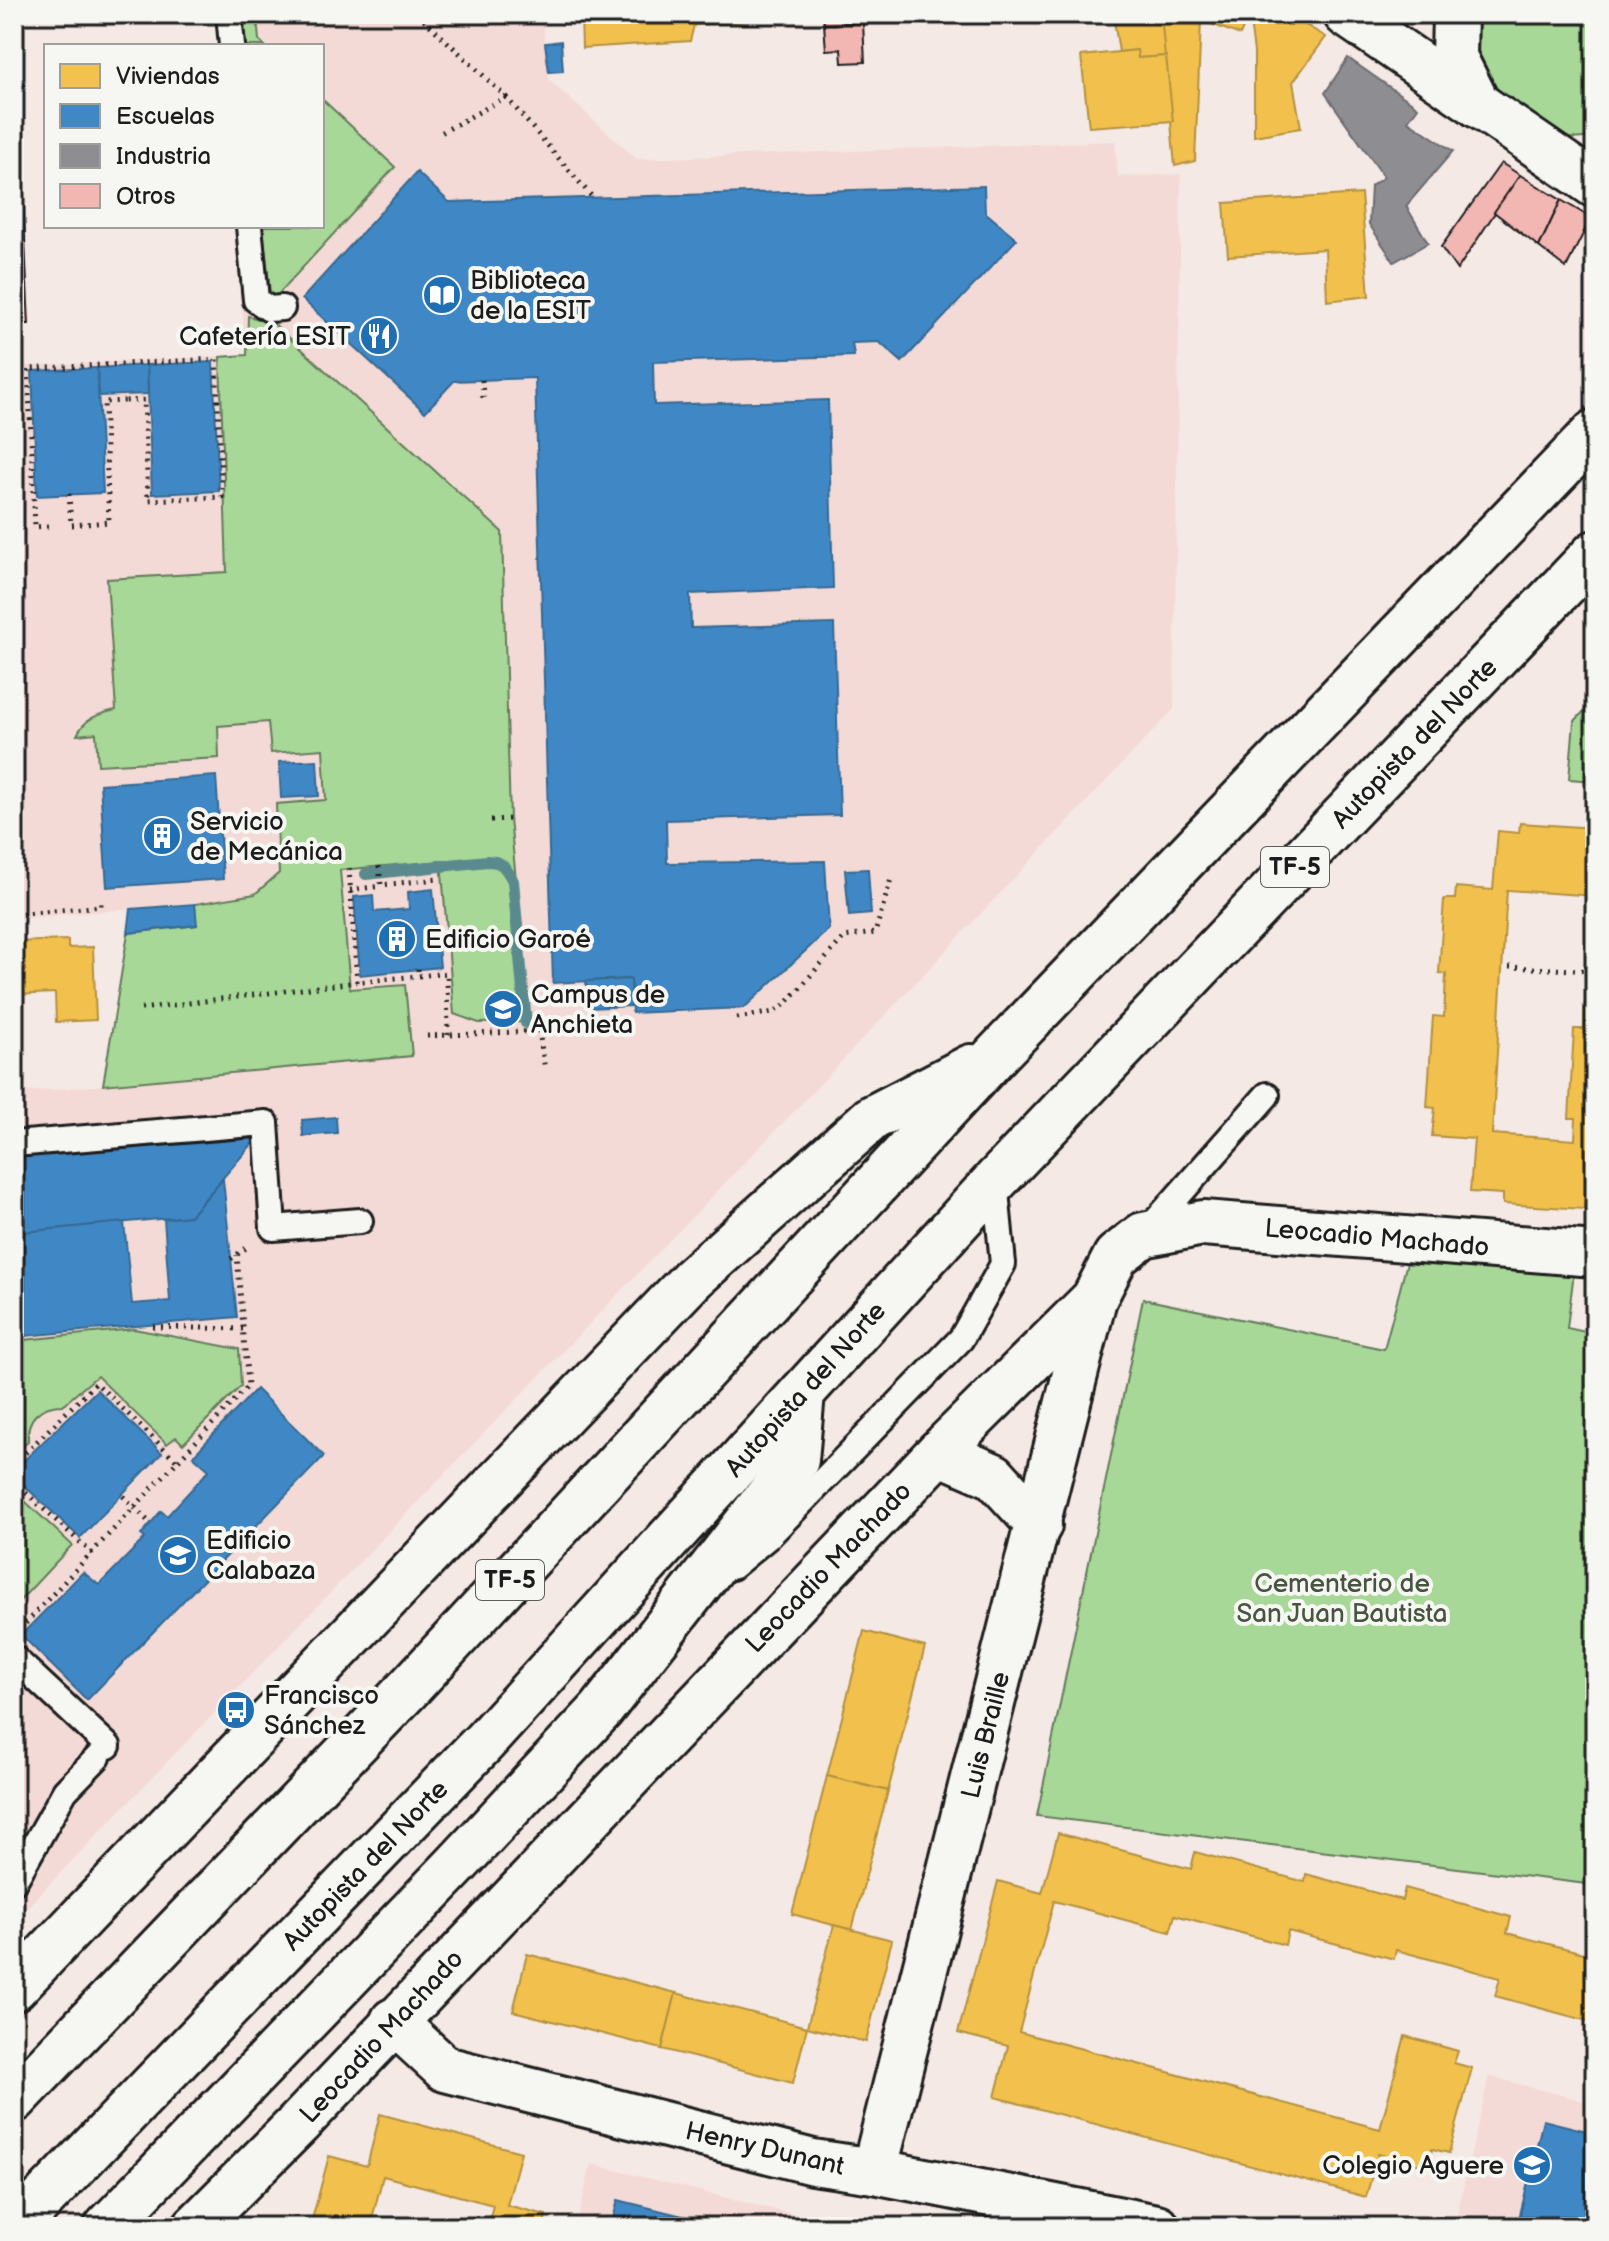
<svg xmlns="http://www.w3.org/2000/svg" width="1609" height="2241" font-family="'Balsamiq Sans',sans-serif">
	<style>
		.built { fill: #f4dad6 }
		.green { fill: #a8d898; stroke: #627a5a; stroke-width: 2 }
		.homes { fill: #f2c14e; stroke: #b2903f; stroke-width: 2 }
		.schools { fill: #3f88c5; stroke: #346892; stroke-width: 2 }
		.industry { fill: #8d8d92; stroke: #6b6b6f; stroke-width: 2 }
		.lines { fill: none; stroke-linecap: round; stroke-linejoin: round }
		.stream { stroke: #5a8a8d; stroke-width: 12 }
		.building { fill: #f2b6b3; stroke: #1c1c1c; stroke-width: 2 }
		.service-casing { stroke: #1c1c1c; stroke-width: 30 }
		.minor-casing { stroke: #1c1c1c; stroke-width: 50 }
		.tertiary-casing { stroke: #1c1c1c; stroke-width: 50 }
		.motorway-casing { stroke: #1c1c1c; stroke-width: 50 }
		.path { stroke: #1c1c1c; stroke-width: 5; stroke-dasharray: 2 6; stroke-linecap: butt }
		.service { stroke: #f6f6f2; stroke-width: 24 }
		.minor { stroke: #f6f6f2; stroke-width: 44 }
		.tertiary { stroke: #f6f6f2; stroke-width: 44 }
		.motorway { stroke: #f6f6f2; stroke-width: 44 }
		.labels { text-anchor: middle; stroke-width: 8; stroke-linejoin: round; paint-order: stroke }
		.shield { fill: #f6f6f2; stroke: #5d5d5c; stroke-width: 2 }
		.shield-label { font-size: 24px; font-weight: bold; fill: #1c1c1c }
		.poi-label { font-size: 26px; fill: #1c1c1c; stroke: #f6f6f2; text-anchor: start }
		.street-label { font-size: 26px; fill: #1c1c1c; stroke: #f6f6f2 }
		.park-label { font-size: 26px; fill: #465441; stroke: #f6f6f2 }
	</style>
	<rect width="100%" height="100%" fill="#f5e9e5"/>
	<filter id="ink" filterUnits="userSpaceOnUse"><feTurbulence type="fractalNoise" baseFrequency=".0125" numOctaves="2"/><feDisplacementMap in="SourceGraphic" scale="16" xChannelSelector="R" yChannelSelector="G"/><feConvolveMatrix kernelMatrix="1 2 1 2 8 2 1 2 1" color-interpolation-filters="sRGB"/></filter>
	<g filter="url(#ink)">
		<g class="built">
			<path d="M215 14H542L549 80 637 159 1115 141 1118 177 1181 174 1174 709 806 1099 14 1921V1093L103 1085 131 909 14 919V367L246 355 235 226H322V46H218Z"/>
			<path d="M1489 2076 1595 2104V2227H1454Z"/>
			<path d="M591 2164 845 2227H576Z"/>
		</g>
		<g class="green">
			<path d="M242 14H348L257 18 259 40 265 46H245Z"/>
			<path d="M1471 14H1588L1595 28V134C1556 155 1493 98 1476 64 1469 51 1472 28 1471 14Z"/>
			<path d="M322 99 395 167 271 302 263 226H322Z"/>
			<path d="M248 316 273 323 502 532 510 819 530 1022 479 1023 454 1014 441 861 340 870 350 989 405 985 412 1056 103 1085 128 933 196 925 195 904 255 894 279 873 276 804 326 800 323 749 271 753 268 722 218 726 219 758 98 765 96 733 77 735C85 718 98 714 116 710L107 579 227 572 220 357 247 355Z"/>
			<path d="M1595 699V781L1569 779 1574 722Z"/>
			<path d="M1409 1255 1574 1272 1567 1328 1595 1334V1885L1037 1816 1143 1299 1384 1349Z"/>
			<path d="M134 1329 239 1349 241 1386 183 1444 176 1437 167 1444 97 1376 63 1405C41 1405 26 1417 28 1441L14 1456V1341Z"/>
			<path d="M14 1491 72 1545 14 1607Z"/>
		</g>
		<g class="homes">
			<path d="M581 14H748L747 21 694 25 690 41 582 48Z"/>
			<path d="M903 14H991L904 23Z"/>
			<path d="M1113 14H1161L1166 56 1138 58 1137 50 1119 52Z"/>
			<path d="M1161 14H1249L1240 35 1201 20 1195 161 1175 166Z"/>
			<path d="M1249 14H1287L1326 37 1293 82 1301 128 1254 136V52Z"/>
			<path d="M1137 50 1138 58 1166 56 1173 121 1089 127 1081 56Z"/>
			<path d="M1361 194 1369 296 1327 301 1325 249 1228 256 1224 203Z"/>
			<path d="M1520 823 1595 828V896L1507 890 1492 1134 1575 1140 1576 1118H1569L1574 1029H1584L1585 1003 1595 1004V1201H1585L1584 1209 1503 1204V1194L1470 1192 1474 1139 1432 1136 1435 1108 1427 1107 1433 1016 1444 1017 1446 974 1439 973 1444 899H1455L1456 887 1493 890 1498 831 1519 833Z"/>
			<path d="M68 940V948L93 947 96 1020 56 1022 55 993 14 995V942Z"/>
			<path d="M864 1631 925 1647 888 1791 827 1776Z"/>
			<path d="M827 1776 888 1791 852 1930 792 1914Z"/>
			<path d="M1058 1833 1191 1869 1195 1852 1305 1882 1306 1874 1402 1900 1405 1888 1511 1917 1507 1933 1595 1956V2023L1495 1996 1500 1978 1396 1950 1394 1959 1288 1931 1285 1945 1175 1915 1170 1932 1054 1901 1019 2032 1380 2129 1405 2036 1458 2051 1454 2063 1472 2068 1449 2153 1432 2149 1428 2167 1378 2154 1366 2197 995 2097 1008 2046 958 2033 998 1881 1042 1893Z"/>
			<path d="M834 1925 892 1940 866 2042 807 2027Z"/>
			<path d="M527 1954 676 1993 662 2049 513 2011Z"/>
			<path d="M676 1993 807 2027 793 2083 662 2049Z"/>
			<path d="M380 2114 521 2152 507 2205 546 2215 543 2227H488L493 2205 383 2176 370 2227H310L329 2156 367 2166Z"/>
		</g>
		<g class="schools">
			<path d="M561 41 563 71 549 72 545 43Z"/>
			<path d="M417 172 449 202 984 186 985 212 1017 239 902 362 879 342 852 343 854 356 653 362 654 405 828 400 833 588 690 594 691 628 834 624 840 815 666 820 667 863 825 861 829 929 744 1008 632 1013 631 979 553 983 535 378 454 381 425 412 302 299Z"/>
			<path d="M213 362 219 491 152 494 147 365Z"/>
			<path d="M147 365 148 394 99 396 97 368Z"/>
			<path d="M97 368 103 493 37 496 32 371Z"/>
			<path d="M317 760 319 796 281 798 279 762Z"/>
			<path d="M216 776 223 879 107 887 100 784Z"/>
			<path d="M868 869 871 914 849 916 845 870Z"/>
			<path d="M433 889 440 967 360 975 354 897 373 895 374 912 409 909 408 892Z"/>
			<path d="M195 904 197 925 128 933 131 909Z"/>
			<path d="M631 979 632 1006 588 1008 586 981Z"/>
			<path d="M336 1117 337 1133 303 1136 302 1120Z"/>
			<path d="M251 1138 254 1142 190 1216 14 1233V1156Z"/>
			<path d="M223 1179 237 1317 14 1337V1233L124 1222 132 1304 170 1301 164 1219 190 1216Z"/>
			<path d="M256 1389 324 1456 87 1700 21 1635 83 1572 99 1585 145 1538 141 1535 161 1511 167 1516 209 1470 193 1456Z"/>
			<path d="M97 1390 162 1453 80 1538 14 1476V1470Z"/>
			<path d="M1543 2120 1595 2133V2227H1517Z"/>
			<path d="M618 2200 727 2227H611Z"/>
		</g>
		<path class="industry" d="M1348 58 1418 107 1408 121 1453 151 1406 206 1428 243 1394 262 1369 224 1371 186 1384 177 1325 93Z"/>
		<g class="lines">
			<path class="stream" d="M366 874 487 861C503 861 506 868 513 881L526 1023"/>
		</g>
		<g class="building">
			<path d="M823 14H903L904 23 824 24Z"/>
			<path d="M863 23 865 62 842 63 841 49 826 50 824 24Z"/>
			<path d="M14 119H19L29 324H14Z"/>
			<path d="M1501 163 1520 175 1457 270 1441 247Z"/>
			<path d="M1520 175 1561 200 1539 247 1494 212Z"/>
			<path d="M1561 200 1591 218 1566 268 1539 247Z"/>
		</g>
		<g class="lines">
			<g class="service-casing">
				<g id="service">
					<path d="M229 14 232 46"/>
					<path d="M249 226 256 300 269 309 282 308"/>
					<path d="M14 1144 266 1123 273 1228 360 1221"/>
					<path d="M1147 1231 1267 1095"/>
					<path d="M732 1567 768 1537 961 1339 1003 1264 995 1181"/>
					<path d="M14 1658 108 1746"/>
					<path d="M14 1882 65 1791 98 1757"/>
				</g>
			</g>
			<g class="minor-casing">
				<g id="minor">
					<path d="M939 1452 994 1476 1039 1525"/>
					<path d="M393 2021 445 2069 813 2162 874 2171 1157 2227"/>
					<path d="M874 2171 1094 1299"/>
					<path d="M195 2227 298 2124 939 1452 1094 1299 1116 1256 1143 1235 1203 1223 1595 1254"/>
				</g>
			</g>
			<g class="tertiary-casing">
				<g id="tertiary">
					<path d="M1346 14 1595 185"/>
					<path d="M1455 14 1454 57 1478 105"/>
				</g>
			</g>
			<g class="motorway-casing">
				<g id="motorway">
					<path d="M14 1988 692 1279 872 1118 971 1067"/>
					<path d="M14 2100 408 1689 998 1053 1595 432"/>
					<path d="M16 2227 484 1742 995 1181 1595 553"/>
					<path d="M107 2227 455 1866 601 1710 796 1460 802 1393"/>
				</g>
			</g>
			<g class="path">
				<path d="M418 14 506 97 439 134"/>
				<path d="M506 97 593 198"/>
				<path d="M482 380 483 398"/>
				<path d="M69 494 71 525 109 522 104 402 125 401 126 406"/>
				<path d="M48 526 35 527 28 369 216 359 222 497 148 500 144 400 125 401"/>
				<path d="M491 820 510 819"/>
				<path d="M379 866 381 885 438 879"/>
				<path d="M349 868 357 982 418 976"/>
				<path d="M350 890 381 886"/>
				<path d="M14 915 101 906V901"/>
				<path d="M1509 967 1595 971"/>
				<path d="M418 969V976L447 973 448 1035"/>
				<path d="M141 1009 357 982"/>
				<path d="M737 1018 774 1012 787 1003 844 937 875 933 891 879"/>
				<path d="M427 1036 539 1031 545 1070"/>
				<path d="M231 1259 250 1245"/>
				<path d="M153 1327 244 1329"/>
				<path d="M14 1464 96 1383 178 1462"/>
				<path d="M14 1482 93 1554"/>
				<path d="M123 1496 150 1523"/>
				<path d="M20 1629 248 1386 237 1255"/>
			</g>
			<use href="#service" class="service"/>
			<use href="#minor" class="minor"/>
			<use href="#tertiary" class="tertiary"/>
			<use href="#motorway" class="motorway"/>
		</g>
	</g>
	<defs>
		<g id="library-disc" transform="scale(2)"><circle r="9.5" fill="#1f6fb2" stroke="#f6f6f2"/><path d="M-6-4Q-3-5.5-.7-3.5V5Q-3 3-6 4ZM6-4Q3-5.5 .7-3.5V5Q3 3 6 4Z" fill="#fff"/></g>
		<g id="restaurant-disc" transform="scale(2)"><circle r="9.5" fill="#1f6fb2" stroke="#f6f6f2"/><path d="M-5-6h1v4h1v-4h1v4h1v-4h1v5L-1.5 .5V6h-2V.5L-5-1ZM5-6V6H3V1.5H1.5Q1.5-4 5-6Z" fill="#fff"/></g>
		<g id="building-disc" transform="scale(2)"><circle r="9.5" fill="#1f6fb2" stroke="#f6f6f2"/><path d="M-4-6H4V6H1V3H-1V6H-4ZM-2.5-4.3h1.7v1.8h-1.7ZM.8-4.3h1.7v1.8H.8ZM-2.5-1h1.7V.8h-1.7ZM.8-1h1.7V.8H.8Z" fill="#fff"/></g>
		<g id="university-disc" transform="scale(2)"><circle r="9.5" fill="#1f6fb2" stroke="#f6f6f2"/><path d="M0-5L7-2L0 1L-7-2ZM-4 1L0 2.5L4 1V4Q0 6-4 4Z" fill="#fff"/></g>
		<g id="bus-disc" transform="scale(2)"><circle r="9.5" fill="#1f6fb2" stroke="#f6f6f2"/><path d="M-5-6H5V4H4V6H2V4H-2V6H-4V4H-5ZM-3.5-4V0h7V-4ZM-3.5 1.2v1.5H-2V1.2ZM2 1.2v1.5H3.5V1.2Z" fill="#fff"/></g>
		<g id="school-disc" transform="scale(2)"><circle r="9.5" fill="#1f6fb2" stroke="#f6f6f2"/><path d="M0-5L7-2L0 1L-7-2ZM-4 1L0 2.5L4 1V4Q0 6-4 4Z" fill="#fff"/></g>
	</defs>
	<g fill-rule="evenodd">
		<use href="#library-disc" x="442" y="295"/>
		<use href="#restaurant-disc" x="379" y="336"/>
		<use href="#building-disc" x="162" y="836"/>
		<use href="#building-disc" x="397" y="939"/>
		<use href="#university-disc" x="503" y="1009"/>
		<use href="#university-disc" x="178" y="1555"/>
		<use href="#bus-disc" x="236" y="1710"/>
		<use href="#school-disc" x="1532" y="2165"/>
	</g>
	<g class="labels">
		<g class="shield">
			<rect x="1261" y="847" width="68" height="40" rx="6"/>
			<rect x="476" y="1560" width="68" height="40" rx="6"/>
		</g>
		<g class="shield-label">
			<text x="1295" y="875">TF-5</text>
			<text x="510" y="1588">TF-5</text>
		</g>
		<g class="poi-label">
			<text x="470" y="289">Biblioteca<tspan x="470" dy="30">de la ESIT</tspan></text>
			<text x="351" y="345" text-anchor="end">Cafetería ESIT</text>
			<text x="190" y="830">Servicio<tspan x="190" dy="30">de Mecánica</tspan></text>
			<text x="425" y="948">Edificio Garoé</text>
			<text x="531" y="1003">Campus de<tspan x="531" dy="30">Anchieta</tspan></text>
			<text x="206" y="1549">Edificio<tspan x="206" dy="30">Calabaza</tspan></text>
			<text x="264" y="1704">Francisco<tspan x="264" dy="30">Sánchez</tspan></text>
			<text x="1504" y="2174" text-anchor="end">Colegio Aguere</text>
		</g>
		<g class="street-label">
			<text transform="translate(1414 743) rotate(-46)" y="9">Autopista del Norte</text>
			<text transform="translate(1377 1237) rotate(5)" y="9">Leocadio Machado</text>
			<text transform="translate(805 1389) rotate(-48)" y="9">Autopista del Norte</text>
			<text transform="translate(828 1567) rotate(-46)" y="9">Leocadio Machado</text>
			<text transform="translate(985 1735) rotate(-76)" y="9">Luis Braille</text>
			<text transform="translate(365 1865) rotate(-46)" y="9">Autopista del Norte</text>
			<text transform="translate(381 2036) rotate(-47)" y="9">Leocadio Machado</text>
			<text transform="translate(765 2148) rotate(13)" y="9">Henry Dunant</text>
		</g>
		<g class="park-label">
			<text x="1342" y="1592">Cementerio de<tspan x="1342" dy="30">San Juan Bautista</tspan></text>
		</g>
	</g>
	<rect width="1609" height="2241" fill="none" stroke="#f6f6f2" stroke-width="48"/>
	<rect x="24" y="24" width="1561" height="2193" fill="none" stroke="#1c1c1c" stroke-width="3" filter="url(#ink)"/>
	<rect x="44" y="44" width="280" height="184" fill="#f6f6f2" stroke="#9f9f9c" stroke-width="2"/>
	<rect x="60" y="64" width="40" height="24" fill="#f2c14e" stroke="#9f9f9c" stroke-width="2"/>
	<text x="116" y="84" font-size="24" fill="#1c1c1c">Viviendas</text>
	<rect x="60" y="104" width="40" height="24" fill="#3f88c5" stroke="#9f9f9c" stroke-width="2"/>
	<text x="116" y="124" font-size="24" fill="#1c1c1c">Escuelas</text>
	<rect x="60" y="144" width="40" height="24" fill="#8d8d92" stroke="#9f9f9c" stroke-width="2"/>
	<text x="116" y="164" font-size="24" fill="#1c1c1c">Industria</text>
	<rect x="60" y="184" width="40" height="24" fill="#f2b6b3" stroke="#9f9f9c" stroke-width="2"/>
	<text x="116" y="204" font-size="24" fill="#1c1c1c">Otros</text>
</svg>
